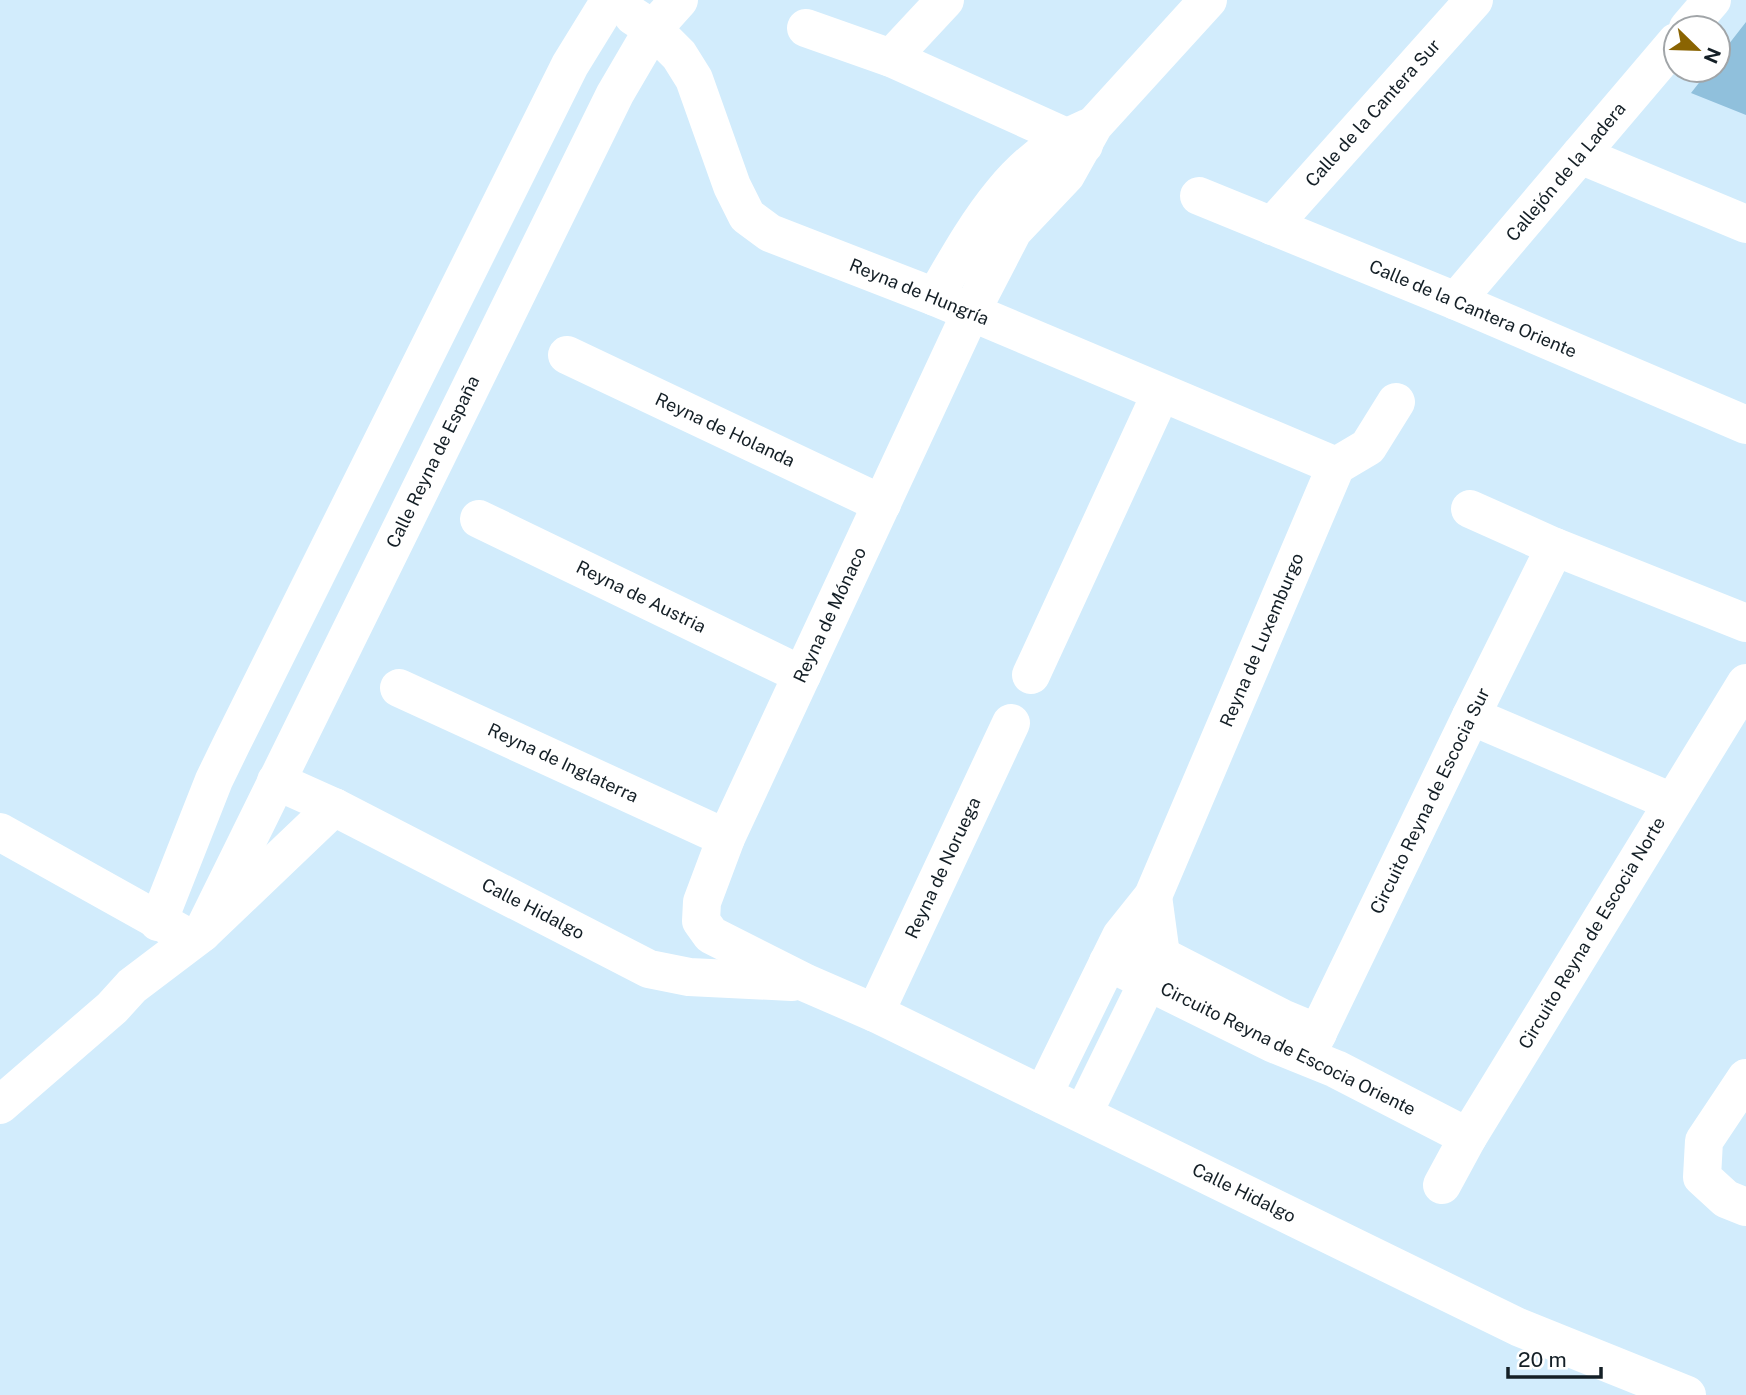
<svg xmlns="http://www.w3.org/2000/svg" width="1746" height="1395" font-family="'Public Sans',sans-serif">
	<style>
		.green { fill: #90c0dc }
		.lines { fill: none; stroke-linecap: round; stroke-linejoin: round }
		.minor { stroke: #fff; stroke-width: 38 }
		.labels { text-anchor: middle; stroke-width: 6; stroke-linejoin: round; paint-order: stroke }
		.street-label { font-size: 18px; fill: #141f26; stroke: #fff }
	</style>
	<rect width="100%" height="100%" fill="#d2ecfc"/>
	<path class="green" d="M1746 22V115L1691 93 1709 70H1718V58Z"/>
	<g class="lines">
		<g class="minor">
			<path d="M1208 0 1094 125 1066 175 1013 231 971 312 726 838 702 902 701 921 711 935 806 983 875 1013 1518 1327 1687 1395"/>
			<path d="M633 16 653 29 679 55 694 79 732 186 747 216 770 233 935 297 1336 466"/>
			<path d="M806 28 891 58 1084 145"/>
			<path d="M1688 28 1712 0"/>
			<path d="M891 58 945 0"/>
			<path d="M1580 155 1746 224"/>
			<path d="M1199 196 1456 301 1746 425"/>
			<path d="M1272 226 1474 0"/>
			<path d="M935 297C974 230 1011 159 1087 128"/>
			<path d="M1456 301 1676 42"/>
			<path d="M567 355 882 504"/>
			<path d="M1470 509 1555 547 1746 623"/>
			<path d="M479 519 802 675"/>
			<path d="M1031 675 1161 393"/>
			<path d="M399 688 726 838"/>
			<path d="M1471 716 1672 802"/>
			<path d="M276 781 334 807 649 969 689 977 792 982"/>
			<path d="M0 832 179 932"/>
			<path d="M158 922 214 780 232 743 570 65 610 0"/>
			<path d="M202 933 615 94 653 29 679 0"/>
			<path d="M1138 944 1282 1018 1318 1033"/>
			<path d="M1108 962 1274 1044 1336 1069 1468 1137"/>
			<path d="M875 1013 1011 723"/>
			<path d="M1307 1055 1471 716 1555 547"/>
			<path d="M1746 1078 1704 1141 1702 1177 1726 1199 1746 1207"/>
			<path d="M1043 1095 1121 936 1153 896 1336 466 1368 447 1396 402"/>
			<path d="M0 1105 112 1008 132 986 202 933 334 807"/>
			<path d="M1083 1114 1161 955 1153 896"/>
			<path d="M1442 1185 1468 1137 1746 683"/>
		</g>
	</g>
	<g class="labels">
		<g class="street-label">
			<text transform="translate(1373 113) rotate(-48)" y="6">Calle de la Cantera Sur</text>
			<text transform="translate(1566 172) rotate(-50)" y="6">Callejón de la Ladera</text>
			<text transform="translate(919 292) rotate(22)" y="6">Reyna de Hungría</text>
			<text transform="translate(1473 309) rotate(23)" y="6">Calle de la Cantera Oriente</text>
			<text transform="translate(725 430) rotate(25)" y="6">Reyna de Holanda</text>
			<text transform="translate(433 462) rotate(-64)" y="6">Calle Reyna de España</text>
			<text transform="translate(641 597) rotate(26)" y="6">Reyna de Austria</text>
			<text transform="translate(830 615) rotate(-65)" y="6">Reyna de Mónaco</text>
			<text transform="translate(1262 640) rotate(-67)" y="6">Reyna de Luxemburgo</text>
			<text transform="translate(563 763) rotate(25)" y="6">Reyna de Inglaterra</text>
			<text transform="translate(1430 801) rotate(-64)" y="6">Circuito Reyna de Escocia Sur</text>
			<text transform="translate(943 868) rotate(-65)" y="6">Reyna de Noruega</text>
			<text transform="translate(533 909) rotate(27)" y="6">Calle Hidalgo</text>
			<text transform="translate(1592 933) rotate(-59)" y="6">Circuito Reyna de Escocia Norte</text>
			<text transform="translate(1288 1049) rotate(26)" y="6">Circuito Reyna de Escocia Oriente</text>
			<text transform="translate(1244 1193) rotate(26)" y="6">Calle Hidalgo</text>
		</g>
	</g>
	<g transform="translate(1697 49) rotate(113)"><circle r="33" fill="#ffffff" stroke="#a1a5a8" stroke-width="2"/>
	<path d="M0-5L12 26L0 18L-12 26Z" fill="#8a6402"/>
	<text y="-10" font-size="19" font-weight="bold" text-anchor="middle" fill="#141f26">N</text>
	</g>
	<path d="M1508 1367v10h93v-10" fill="none" stroke="#141f26" stroke-width="3.5"/>
	<text x="1518" y="1367" font-size="21" fill="#141f26" stroke="#ffffff" stroke-width="5" paint-order="stroke">20 m</text>
</svg>
